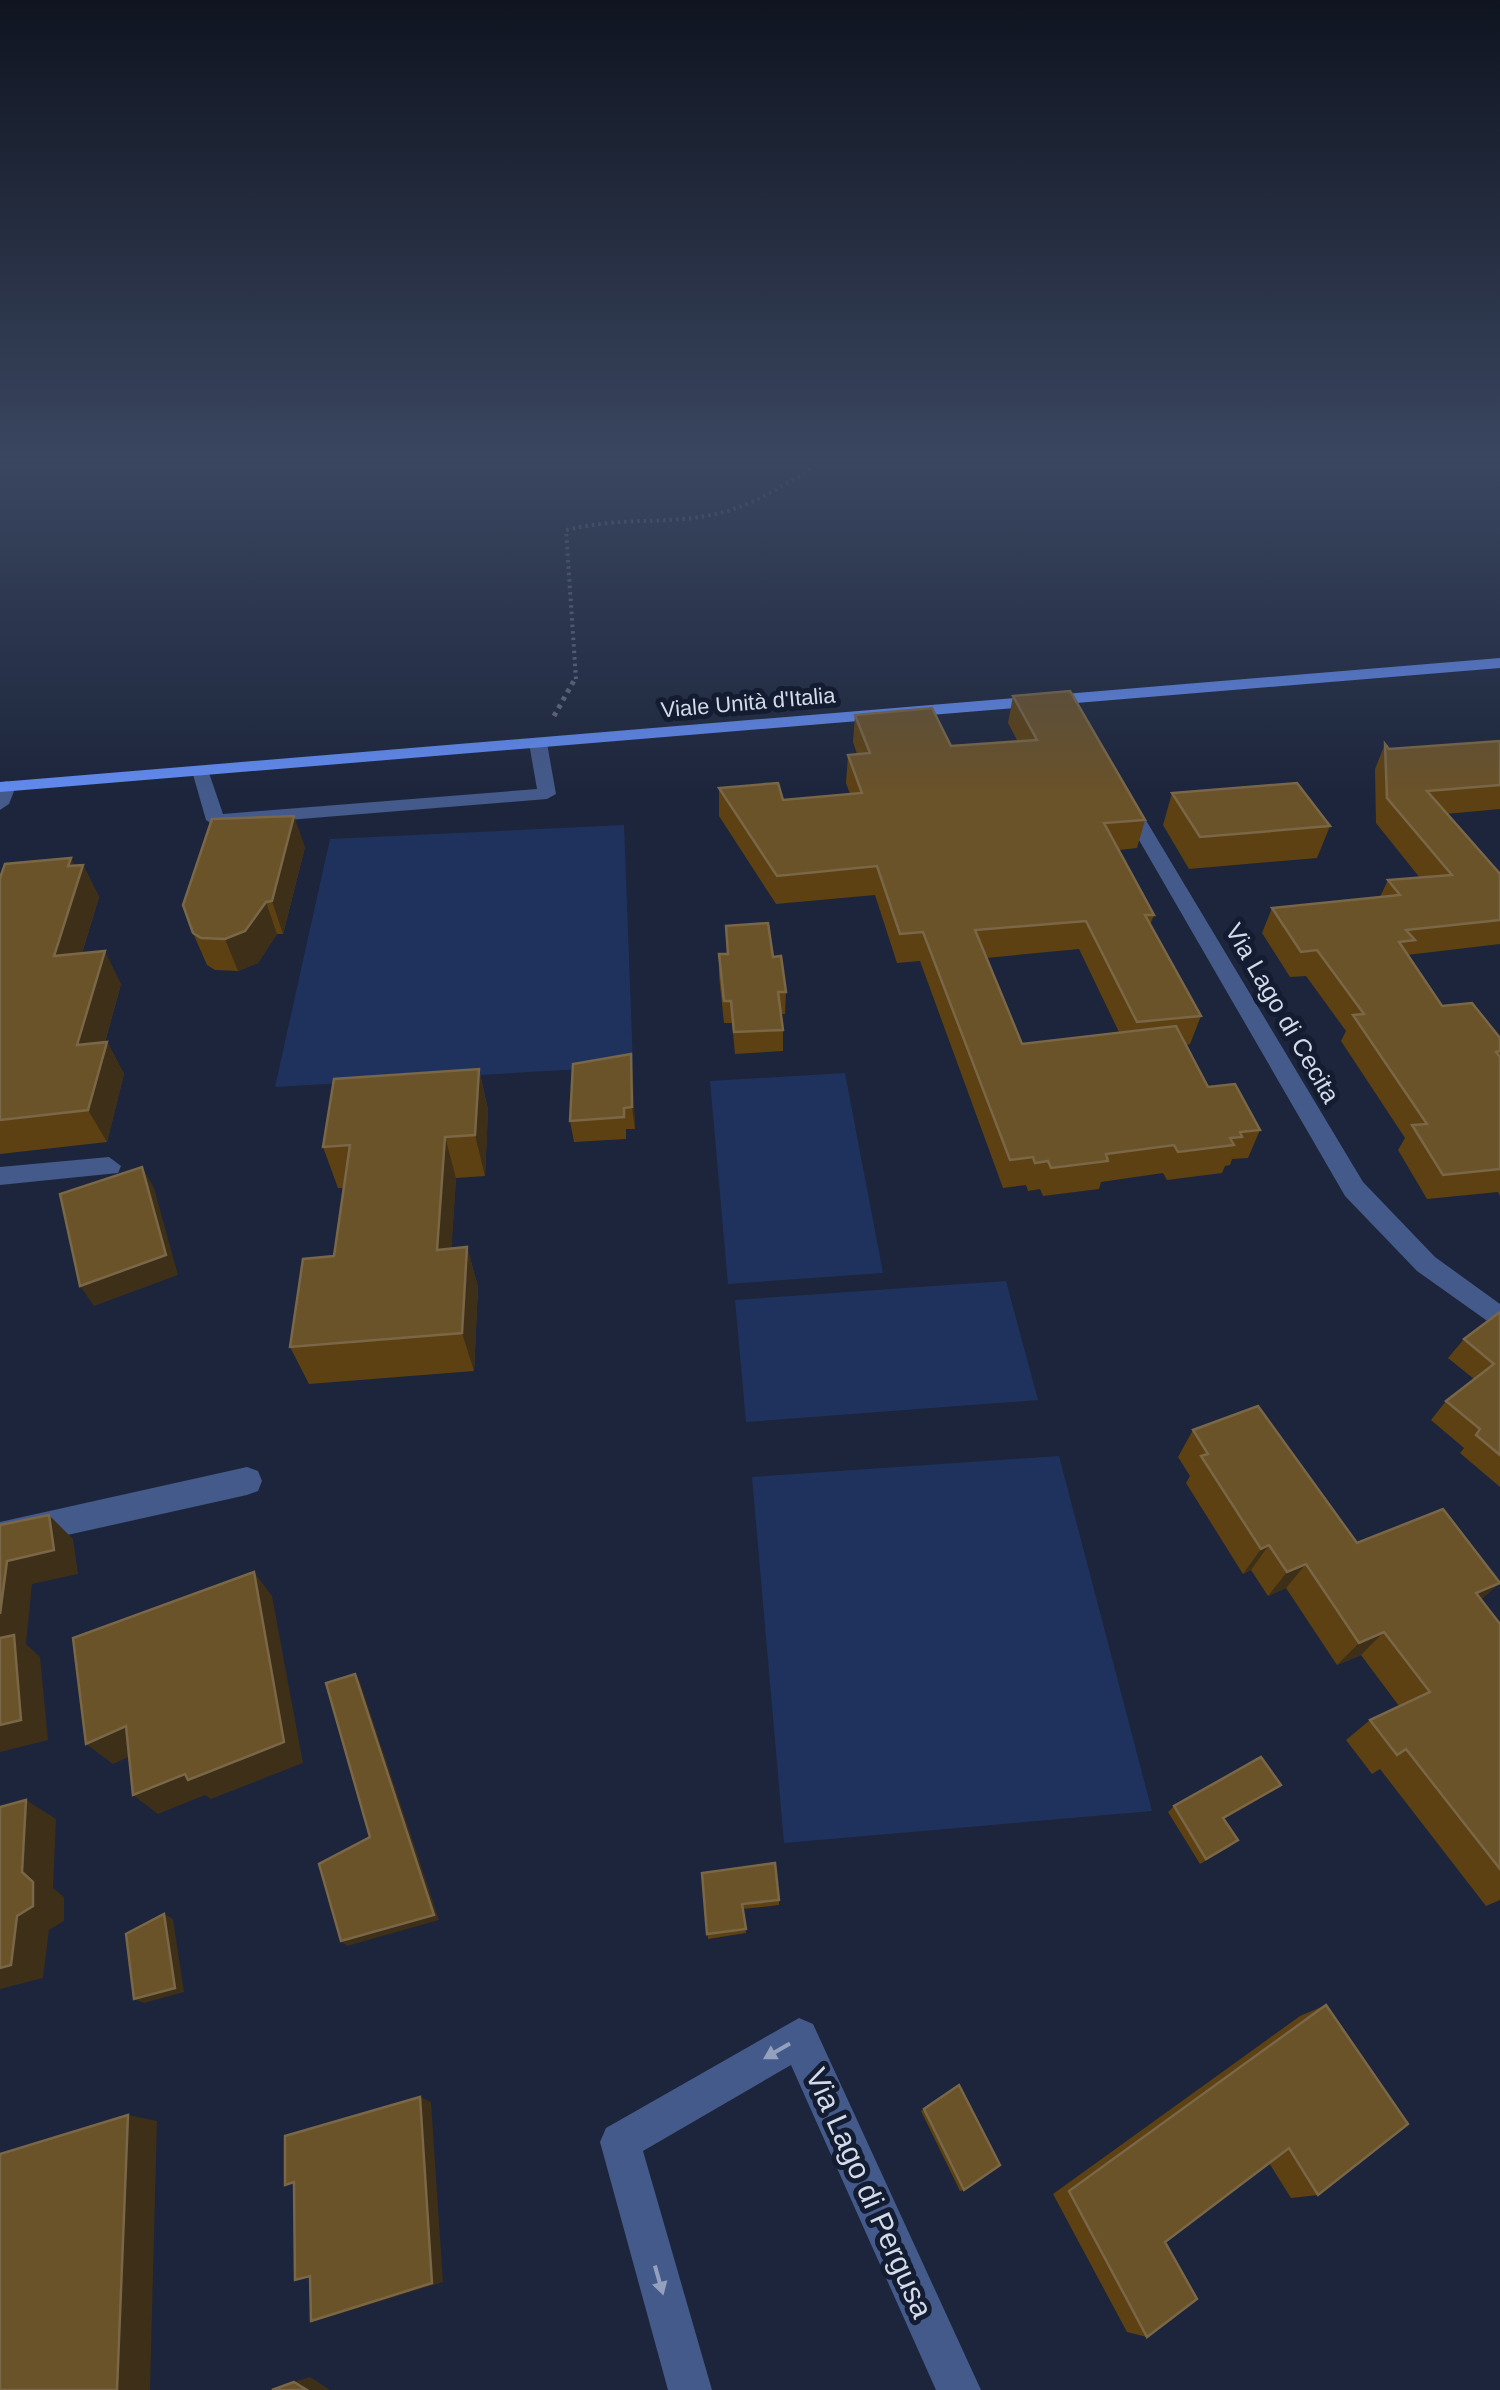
<svg xmlns="http://www.w3.org/2000/svg" width="1500" height="2390" font-family="Helvetica,sans-serif">
	<style>
		.green { fill: #1f325e }
		.lines { fill: none; stroke-linecap: round; stroke-linejoin: round }
		.path-far1 { stroke: #626a7d; stroke-width: 4; stroke-dasharray: 2.5 4; stroke-linecap: butt }
		.path { stroke: #626a7d; stroke-width: 5; stroke-dasharray: 4 5; stroke-linecap: butt }
		.minor { fill: #445a8a; fill-rule: evenodd }
		.major { fill: #618aef; fill-rule: evenodd }
		.wall { fill: #5d4112; fill-rule: evenodd }
		.shaded-wall { fill: #3e2f19 }
		.building { fill: #6a5229; stroke: #7a6747; stroke-width: 2.5 }
		.oneway { fill: #93a0be }
		.labels { text-anchor: middle; stroke-width: 10; stroke-linejoin: round; paint-order: stroke }
		.far-street-label { font-size: 22px; fill: #d3dae9; stroke: #131c31 }
		.street-label { font-size: 25px; fill: #d3dae9; stroke: #131c31 }
		.near-street-label { font-size: 30px; fill: #d3dae9; stroke: #131c31 }
	</style>
	<rect width="100%" height="100%" fill="#1c253b"/>
	<g class="green">
		<path d="M624 825 633 1066 275 1087 330 839Z"/>
		<path d="M845 1073 883 1273 728 1284 710 1081Z"/>
		<path d="M1006 1281 1038 1400 746 1422 735 1300Z"/>
		<path d="M1059 1456 1152 1811 784 1843 752 1477Z"/>
	</g>
	<g class="lines">
		<path class="path-far1" d="M576 679 566 530C652 510 699 537 782 486 796 478 810 472 819 459"/>
		<path class="path" d="M554 716 576 677"/>
		<g class="minor">
			<path d="M538 738 547 743 556 794 547 799 215 826 206 820 192 771 207 767 223 814 537 789 529 743Z"/>
			<path d="M7 781 16 786 9 804 0 810V783Z"/>
			<path d="M1126 796 1135 802 1363 1182 1435 1257 1500 1304V1330L1417 1271 1345 1196 1117 802Z"/>
			<path d="M109 1157 121 1166 118 1173 0 1185V1167Z"/>
			<path d="M247 1467 258 1471 262 1481 258 1491 247 1495 0 1550V1522Z"/>
			<path d="M799 2018 813 2024 981 2390H936L791 2065 643 2151 712 2390H668L600 2142 606 2128Z"/>
		</g>
		<path class="major" d="M1500 658V668L0 792V782Z"/>
	</g>
	<g class="wall">
		<path d="M1013 696 1145 820 1137 848 1119 850 1154 915 1150 925 1201 1016 1190 1044 1186 1045 1208 1087 1260 1130 1248 1158 1232 1159 1230 1165 1225 1166 1222 1173 1167 1180 1163 1173 1101 1182 1099 1189 1043 1196 1040 1189 1028 1191 1026 1185 1003 1188 920 961 897 963 875 895 776 904 719 816V788L783 800 850 794 846 783 848 755 857 754 853 742 855 715 951 746 1018 742 1008 723ZM1079 949 1119 1032 1022 1044 986 958Z"/>
		<path d="M1500 741V809L1446 814 1500 874V944L1407 955 1442 1006 1500 1038V1196L1498 1192 1427 1199 1398 1150 1405 1138 1341 1041 1346 1031 1306 976 1290 977 1262 933 1272 908 1380 897 1388 880 1420 878 1376 823 1375 769 1385 744 1389 749Z"/>
		<path d="M1172 793 1330 826 1317 858 1189 869 1163 825Z"/>
		<path d="M305 847 283 934H277L258 963 238 971 215 970 207 965 193 933Z"/>
		<path d="M74 865H83L99 897 82 953 121 984 105 1042H107L124 1074 107 1142 0 1154V878Z"/>
		<path d="M726 926 773 957 786 992 785 1014H781L783 1030V1051L735 1054 732 1023H724L719 976V954H727Z"/>
		<path d="M631 1054 635 1129H626V1139L574 1142 570 1121Z"/>
		<path d="M479 1069 488 1110 485 1176 456 1178 451 1249 467 1247 478 1287 474 1371 309 1384 290 1347 334 1256 344 1188H338L323 1147Z"/>
		<path d="M1500 1312V1487L1460 1453 1464 1448 1431 1420 1446 1401 1474 1379 1448 1358 1464 1339Z"/>
		<path d="M1193 1430 1357 1543 1481 1599 1500 1624V1900L1486 1906 1380 1769 1372 1774 1346 1740 1370 1720 1399 1706 1361 1655 1337 1665 1286 1588 1268 1596 1251 1570 1243 1574 1186 1483 1190 1476 1178 1457Z"/>
		<path d="M1281 1785 1273 1791 1224 1819 1231 1846 1200 1864 1168 1812 1174 1806Z"/>
		<path d="M702 1873 779 1900V1905L743 1909 746 1933 708 1939Z"/>
		<path d="M1326 2005 1318 2195 1291 2198 1269 2163 1165 2242 1147 2337 1127 2332 1053 2194 1300 2016Z"/>
		<path d="M959 2085 964 2190 960 2191 921 2111Z"/>
	</g>
	<g class="shaded-wall">
		<path d="M294 816 305 847 283 934 272 901Z"/>
		<path d="M71 858 80 876 83 865 99 897 71 988 54 956Z"/>
		<path d="M266 902 277 934 258 963 238 971 225 939Z"/>
		<path d="M105 951 121 984 95 1077 77 1045Z"/>
		<path d="M107 1042 124 1074 107 1142 88 1110Z"/>
		<path d="M631 1054 633 1076 635 1129 632 1107Z"/>
		<path d="M479 1069 488 1110 485 1176 475 1135Z"/>
		<path d="M445 1137 456 1178 449 1289 437 1250Z"/>
		<path d="M142 1167 154 1188 178 1275 94 1306 80 1286Z"/>
		<path d="M467 1247 478 1287 474 1371 462 1333Z"/>
		<path d="M49 1515 73 1539 78 1574 32 1584 26 1644 40 1657 48 1740 0 1752V1614L7 1561Z"/>
		<path d="M1269 1545 1251 1570 1243 1574 1261 1549Z"/>
		<path d="M1306 1564 1286 1588 1268 1596 1287 1572Z"/>
		<path d="M254 1572 272 1596 303 1763 211 1799 205 1795 158 1814 133 1795Z"/>
		<path d="M1500 1583 1473 1607 1476 1593Z"/>
		<path d="M1384 1632 1361 1655 1337 1665 1359 1643Z"/>
		<path d="M355 1674 360 1682 439 1920 347 1946 341 1941 434 1915Z"/>
		<path d="M126 1726 151 1747 113 1764 86 1744Z"/>
		<path d="M1281 1785 1273 1791 1216 1824 1223 1818Z"/>
		<path d="M26 1800 56 1819 53 1888 64 1897V1921L49 1930 43 1978 0 1989V1968L22 1872Z"/>
		<path d="M164 1914 173 1919 184 1992 144 2003 134 1999Z"/>
		<path d="M420 2097 431 2102 443 2282 326 2318 311 2321Z"/>
		<path d="M128 2115 157 2121 150 2390H117Z"/>
		<path d="M310 2377 330 2390H307L294 2382Z"/>
	</g>
	<g class="building">
		<path d="M1070 691 1145 820 1104 823 1154 915H1145L1201 1016 1137 1022 1086 921 975 930 1022 1044 1176 1026 1208 1087 1235 1084 1260 1130 1240 1132 1242 1137 1230 1138 1234 1145 1178 1152 1174 1145 1106 1154 1108 1161 1051 1168 1048 1161 1035 1163 1033 1157 1010 1160 923 932 900 934 877 866 777 876 719 788 778 783 783 800 862 793 848 755 870 753 855 715 932 708 951 746 1037 740 1013 696Z"/>
		<path d="M1500 741V785L1427 791 1500 874V920L1406 930 1415 940 1399 942 1442 1006 1472 1003 1500 1038V1051L1496 1052 1500 1057V1169L1443 1175 1412 1125 1427 1124 1353 1015 1364 1014 1317 950 1301 952 1272 908 1400 895 1388 880 1452 875 1387 798 1385 744 1389 749Z"/>
		<path d="M1297 783 1330 826 1200 837 1172 793Z"/>
		<path d="M294 816 272 901 266 902 245 931 225 939 201 938 193 933 183 905 212 819Z"/>
		<path d="M71 858 68 866 83 865 54 956 105 951 77 1045 107 1042 88 1110 0 1120V878L5 864Z"/>
		<path d="M768 923 773 957 781 956 786 992H778L783 1030 734 1032 731 1001H724L719 954H728L726 926Z"/>
		<path d="M631 1054 632 1107 624 1108V1117L570 1121 573 1064Z"/>
		<path d="M479 1069 475 1135 445 1137 437 1250 467 1247 462 1333 290 1347 303 1259 334 1256 350 1145 323 1147 334 1079Z"/>
		<path d="M142 1167 166 1255 80 1286 60 1194Z"/>
		<path d="M1500 1312V1455L1476 1435 1480 1429 1446 1401 1494 1364 1464 1339Z"/>
		<path d="M1258 1406 1357 1543 1443 1509 1500 1583 1476 1593 1500 1624V1869L1406 1749 1397 1755 1370 1720 1430 1692 1384 1632 1359 1643 1306 1564 1287 1572 1269 1545 1261 1549 1201 1456 1208 1454 1193 1430Z"/>
		<path d="M49 1515 54 1550 7 1561 0 1614V1525Z"/>
		<path d="M254 1572 284 1742 188 1780 185 1774 133 1795 126 1726 86 1744 73 1638Z"/>
		<path d="M14 1635 21 1720 0 1725V1638Z"/>
		<path d="M355 1674 434 1915 341 1941 319 1864 370 1837 326 1683Z"/>
		<path d="M1261 1757 1281 1785 1223 1818 1238 1840 1206 1859 1174 1806Z"/>
		<path d="M26 1800 22 1872 33 1882V1906L17 1916 11 1965 0 1968V1807Z"/>
		<path d="M775 1863 779 1900 742 1904 746 1929 707 1934 702 1873Z"/>
		<path d="M164 1914 175 1988 134 1999 126 1934Z"/>
		<path d="M1326 2005 1408 2124 1318 2195 1289 2148 1165 2242 1197 2299 1147 2337 1069 2191Z"/>
		<path d="M959 2085 1000 2165 964 2190 924 2109Z"/>
		<path d="M420 2097 432 2283 311 2321 310 2276 295 2280 294 2182 285 2185V2136Z"/>
		<path d="M128 2115 117 2390H0V2154Z"/>
		<path d="M294 2382 307 2390H272Z"/>
	</g>
	<defs><path id="oneway-solid" d="M-6-.8H1V-3.2L6.5 0L1 3.2V.8H-6Z" transform="scale(2.5)"/></defs>
	<g class="oneway">
		<use href="#oneway-solid" transform="translate(777 2051) rotate(150)"/>
		<use href="#oneway-solid" transform="translate(659 2280) rotate(74)"/>
	</g>
	<linearGradient id="sky" x2="0" y2="1"><stop stop-color="#0f1420"/><stop offset="0.58" stop-color="#3a4660"/><stop offset="1" stop-color="#3a4660" stop-opacity="0"/></linearGradient>
	<rect width="1500" height="793" fill="url(#sky)"/>
	<g class="labels">
		<g class="far-street-label">
			<text transform="translate(748 702) rotate(-5)" y="8">Viale Unità d'Italia</text>
		</g>
		<g class="street-label">
			<text transform="translate(1283 1013) rotate(60)" y="9">Via Lago di Cecita</text>
		</g>
		<g class="near-street-label">
			<text transform="translate(869 2193) rotate(66)" y="10">Via Lago di Pergusa</text>
		</g>
	</g>
</svg>
